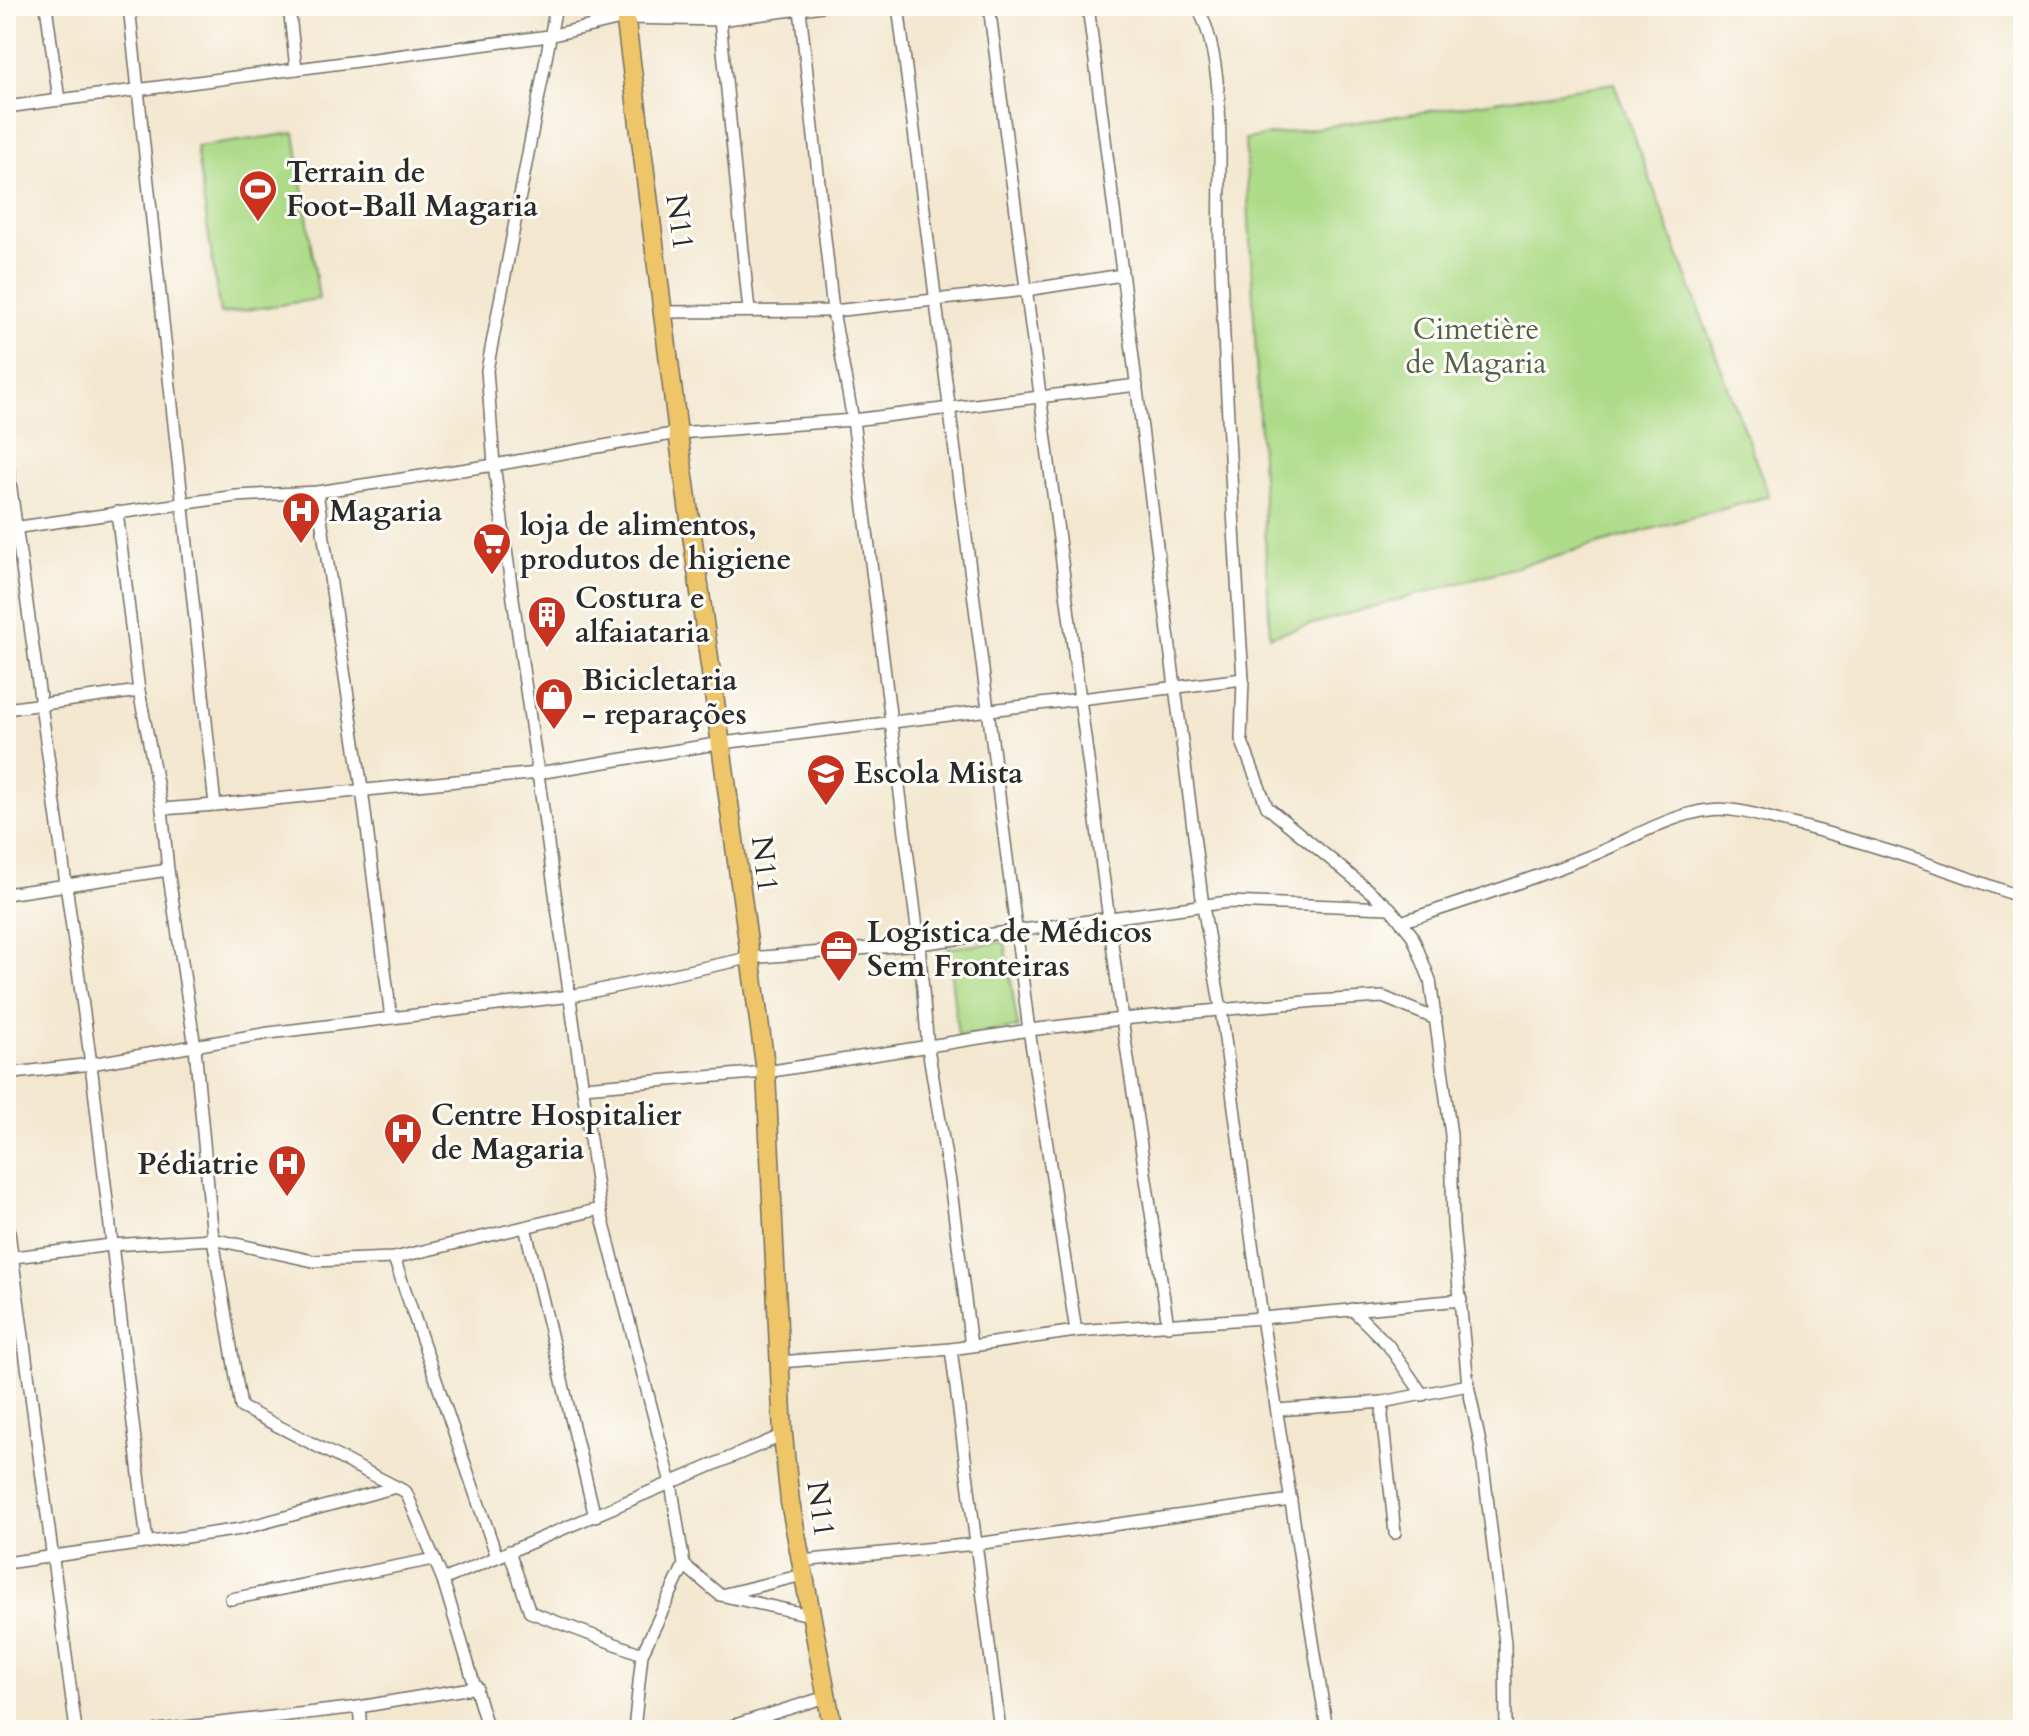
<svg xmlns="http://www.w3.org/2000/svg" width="2029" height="1736" font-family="Cardo,serif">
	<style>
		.green { fill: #addb88; stroke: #6c835a; stroke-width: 2 }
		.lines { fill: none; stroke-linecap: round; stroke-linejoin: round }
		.street-casing { stroke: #716d64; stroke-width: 14 }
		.primary-casing { stroke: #716d64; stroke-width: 21 }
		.street { stroke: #fff; stroke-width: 11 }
		.primary { stroke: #eec569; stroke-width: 18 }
		.labels { text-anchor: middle; stroke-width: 6; stroke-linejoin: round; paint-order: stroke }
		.poi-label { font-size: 30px; font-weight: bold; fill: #2b2b2b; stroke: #fdfcf7; text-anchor: start }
		.street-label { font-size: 30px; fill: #2b2b2b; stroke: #fdfcf7 }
		.park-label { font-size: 30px; fill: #526047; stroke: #fdfcf7 }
	</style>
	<rect width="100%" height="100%" fill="#fdfcf7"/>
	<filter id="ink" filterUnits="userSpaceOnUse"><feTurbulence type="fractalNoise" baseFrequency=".0125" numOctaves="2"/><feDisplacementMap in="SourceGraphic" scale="16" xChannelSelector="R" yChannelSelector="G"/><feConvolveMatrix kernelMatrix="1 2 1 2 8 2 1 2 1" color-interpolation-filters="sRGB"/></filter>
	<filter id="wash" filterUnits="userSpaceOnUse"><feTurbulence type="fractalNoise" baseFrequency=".006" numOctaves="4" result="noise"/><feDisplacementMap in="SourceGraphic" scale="32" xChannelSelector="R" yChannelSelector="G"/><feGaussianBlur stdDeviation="1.8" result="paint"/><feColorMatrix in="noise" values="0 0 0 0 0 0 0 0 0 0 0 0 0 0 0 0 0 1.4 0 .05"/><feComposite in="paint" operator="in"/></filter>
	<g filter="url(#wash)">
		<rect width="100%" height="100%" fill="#f3e7cf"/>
		<g class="green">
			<path d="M1614 83 1769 496 1270 636 1245 139Z"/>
			<path d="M295 133 319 299 220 314 196 147Z"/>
			<path d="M1005 942 1018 1028 958 1036 948 948Z"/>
		</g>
	</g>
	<g filter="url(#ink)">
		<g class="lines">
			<g class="street-casing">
				<g id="street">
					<path d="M46 6 59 100"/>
					<path d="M129 6 215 805 538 773 722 743 1243 679"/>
					<path d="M289 6 296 69"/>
					<path d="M556 6 487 370 494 465 600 1209 671 1483 684 1565 720 1595 810 1615"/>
					<path d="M898 6 1029 1030 1076 1331"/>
					<path d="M989 6 1122 1019 1168 1326"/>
					<path d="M1088 6 1203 906 1221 1009 1262 1318 1327 1730"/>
					<path d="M1197 6C1230 66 1217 178 1220 247 1226 391 1234 535 1243 679L1241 739 1267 807 1390 908 1412 935 1430 980 1451 1135 1453 1224 1468 1385 1481 1448 1505 1643 1506 1730"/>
					<path d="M800 9 833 311 853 420 919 944 928 1048 950 1182 971 1346"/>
					<path d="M720 20 749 311"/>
					<path d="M6 107 549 36 625 18 720 20 822 6"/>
					<path d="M664 312 833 311 1026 290 1122 275"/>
					<path d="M6 453 91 1064 147 1543"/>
					<path d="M317 492 362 789 391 1018"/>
					<path d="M6 529 236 496 317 492 494 465 678 433 853 420 1137 385"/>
					<path d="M6 709 139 691"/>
					<path d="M162 809 215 805"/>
					<path d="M6 894 168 870"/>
					<path d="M1401 922C1465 901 1528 881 1590 856 1628 841 1668 815 1709 810 1733 807 1757 815 1780 821 1863 840 1944 868 2023 898"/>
					<path d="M6 1074 91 1064 269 1033 571 996 749 958 919 944 1228 902 1389 908"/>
					<path d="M583 1087 766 1072 1029 1030 1122 1019 1316 1001 1383 997 1436 1019"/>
					<path d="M6 1210 76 1730"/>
					<path d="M525 1227 595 1517"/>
					<path d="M6 1258 111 1245 213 1239 195 1047 168 870 162 809 139 691 117 512"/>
					<path d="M394 1258 497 1557"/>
					<path d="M1352 1309 1388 1345 1423 1395"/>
					<path d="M951 1349 1000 1730"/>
					<path d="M779 1362 951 1349 1076 1331 1262 1318 1461 1300"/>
					<path d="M1383 1402 1382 1416 1395 1533"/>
					<path d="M1277 1410 1383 1402 1468 1385"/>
					<path d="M509 1551 530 1612 642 1654 634 1730"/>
					<path d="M800 1561 976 1544 1291 1500"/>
					<path d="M6 1563 241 1529 396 1487"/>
					<path d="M443 1580 406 1492 241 1407 213 1239 313 1261 394 1258 600 1209"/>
					<path d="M725 1594 803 1575"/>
					<path d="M231 1599 434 1559"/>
					<path d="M642 1654 684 1565"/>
					<path d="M359 1707 361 1730"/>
					<path d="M158 1730 359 1707 477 1687"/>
					<path d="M488 1730 443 1580 783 1435"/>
					<path d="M719 1730 826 1697"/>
				</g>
			</g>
			<g class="primary-casing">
				<path id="primary" d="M624 6 678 433 766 1072 783 1435 790 1502 833 1730"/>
			</g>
			<use href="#street" class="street"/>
			<use href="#primary" class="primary"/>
		</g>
	</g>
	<defs>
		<g id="stadium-pin" transform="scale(2)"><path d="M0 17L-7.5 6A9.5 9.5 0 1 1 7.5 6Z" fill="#c8321e" stroke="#fdfcf7"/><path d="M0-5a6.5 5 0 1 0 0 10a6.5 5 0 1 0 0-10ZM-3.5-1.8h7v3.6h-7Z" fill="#fff"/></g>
		<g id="hospital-pin" transform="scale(2)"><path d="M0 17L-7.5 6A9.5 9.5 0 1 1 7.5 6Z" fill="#c8321e" stroke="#fdfcf7"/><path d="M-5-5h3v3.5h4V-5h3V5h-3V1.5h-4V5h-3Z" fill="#fff"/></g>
		<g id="supermarket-pin" transform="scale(2)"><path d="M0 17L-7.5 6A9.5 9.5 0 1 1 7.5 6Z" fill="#c8321e" stroke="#fdfcf7"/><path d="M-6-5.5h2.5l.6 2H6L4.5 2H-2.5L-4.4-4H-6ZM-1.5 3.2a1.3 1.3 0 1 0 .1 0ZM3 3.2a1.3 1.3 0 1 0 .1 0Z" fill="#fff"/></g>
		<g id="building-pin" transform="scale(2)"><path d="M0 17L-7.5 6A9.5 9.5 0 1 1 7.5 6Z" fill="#c8321e" stroke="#fdfcf7"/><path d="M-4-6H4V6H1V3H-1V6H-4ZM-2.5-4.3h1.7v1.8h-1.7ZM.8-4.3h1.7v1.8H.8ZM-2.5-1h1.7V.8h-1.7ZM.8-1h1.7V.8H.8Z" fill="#fff"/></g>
		<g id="shop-pin" transform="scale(2)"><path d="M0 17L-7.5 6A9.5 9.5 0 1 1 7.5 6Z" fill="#c8321e" stroke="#fdfcf7"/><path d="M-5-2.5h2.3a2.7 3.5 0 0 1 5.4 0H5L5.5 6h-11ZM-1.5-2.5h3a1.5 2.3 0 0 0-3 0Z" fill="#fff"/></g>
		<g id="school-pin" transform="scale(2)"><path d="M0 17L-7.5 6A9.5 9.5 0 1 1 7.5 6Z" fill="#c8321e" stroke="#fdfcf7"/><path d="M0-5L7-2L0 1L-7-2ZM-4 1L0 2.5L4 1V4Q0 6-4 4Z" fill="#fff"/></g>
		<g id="office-pin" transform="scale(2)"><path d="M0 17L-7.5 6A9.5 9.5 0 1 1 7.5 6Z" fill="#c8321e" stroke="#fdfcf7"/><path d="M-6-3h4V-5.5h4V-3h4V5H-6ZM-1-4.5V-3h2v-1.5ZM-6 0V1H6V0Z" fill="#fff"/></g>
	</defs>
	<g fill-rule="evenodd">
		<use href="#stadium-pin" x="258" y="189"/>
		<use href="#hospital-pin" x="301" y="511"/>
		<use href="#supermarket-pin" x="492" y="542"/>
		<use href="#building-pin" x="547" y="615"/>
		<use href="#shop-pin" x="554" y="697"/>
		<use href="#school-pin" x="826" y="773"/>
		<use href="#office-pin" x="839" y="949"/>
		<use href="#hospital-pin" x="403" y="1132"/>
		<use href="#hospital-pin" x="287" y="1164"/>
	</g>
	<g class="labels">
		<g class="poi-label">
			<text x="286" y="182">Terrain de<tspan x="286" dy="34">Foot-Ball Magaria</tspan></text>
			<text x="329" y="521">Magaria</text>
			<text x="520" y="535">loja de alimentos,<tspan x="520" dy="34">produtos de higiene</tspan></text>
			<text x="575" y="608">Costura e<tspan x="575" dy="34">alfaiataria</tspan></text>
			<text x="582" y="690">Bicicletaria<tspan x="582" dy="34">- reparações</tspan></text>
			<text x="854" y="783">Escola Mista</text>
			<text x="867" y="942">Logística de Médicos<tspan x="867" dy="34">Sem Fronteiras</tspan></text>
			<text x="431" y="1125">Centre Hospitalier<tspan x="431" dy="34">de Magaria</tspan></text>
			<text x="259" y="1174" text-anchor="end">Pédiatrie</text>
		</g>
		<g class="street-label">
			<text transform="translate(680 222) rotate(82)" y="10">N11</text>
			<text transform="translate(765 864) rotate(83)" y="10">N11</text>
			<text transform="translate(821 1509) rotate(82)" y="10">N11</text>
		</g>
		<g class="park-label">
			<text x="1476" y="339">Cimetière<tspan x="1476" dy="34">de Magaria</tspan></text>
		</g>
	</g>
	<rect width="2029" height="1736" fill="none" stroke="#fdfcf7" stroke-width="32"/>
</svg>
